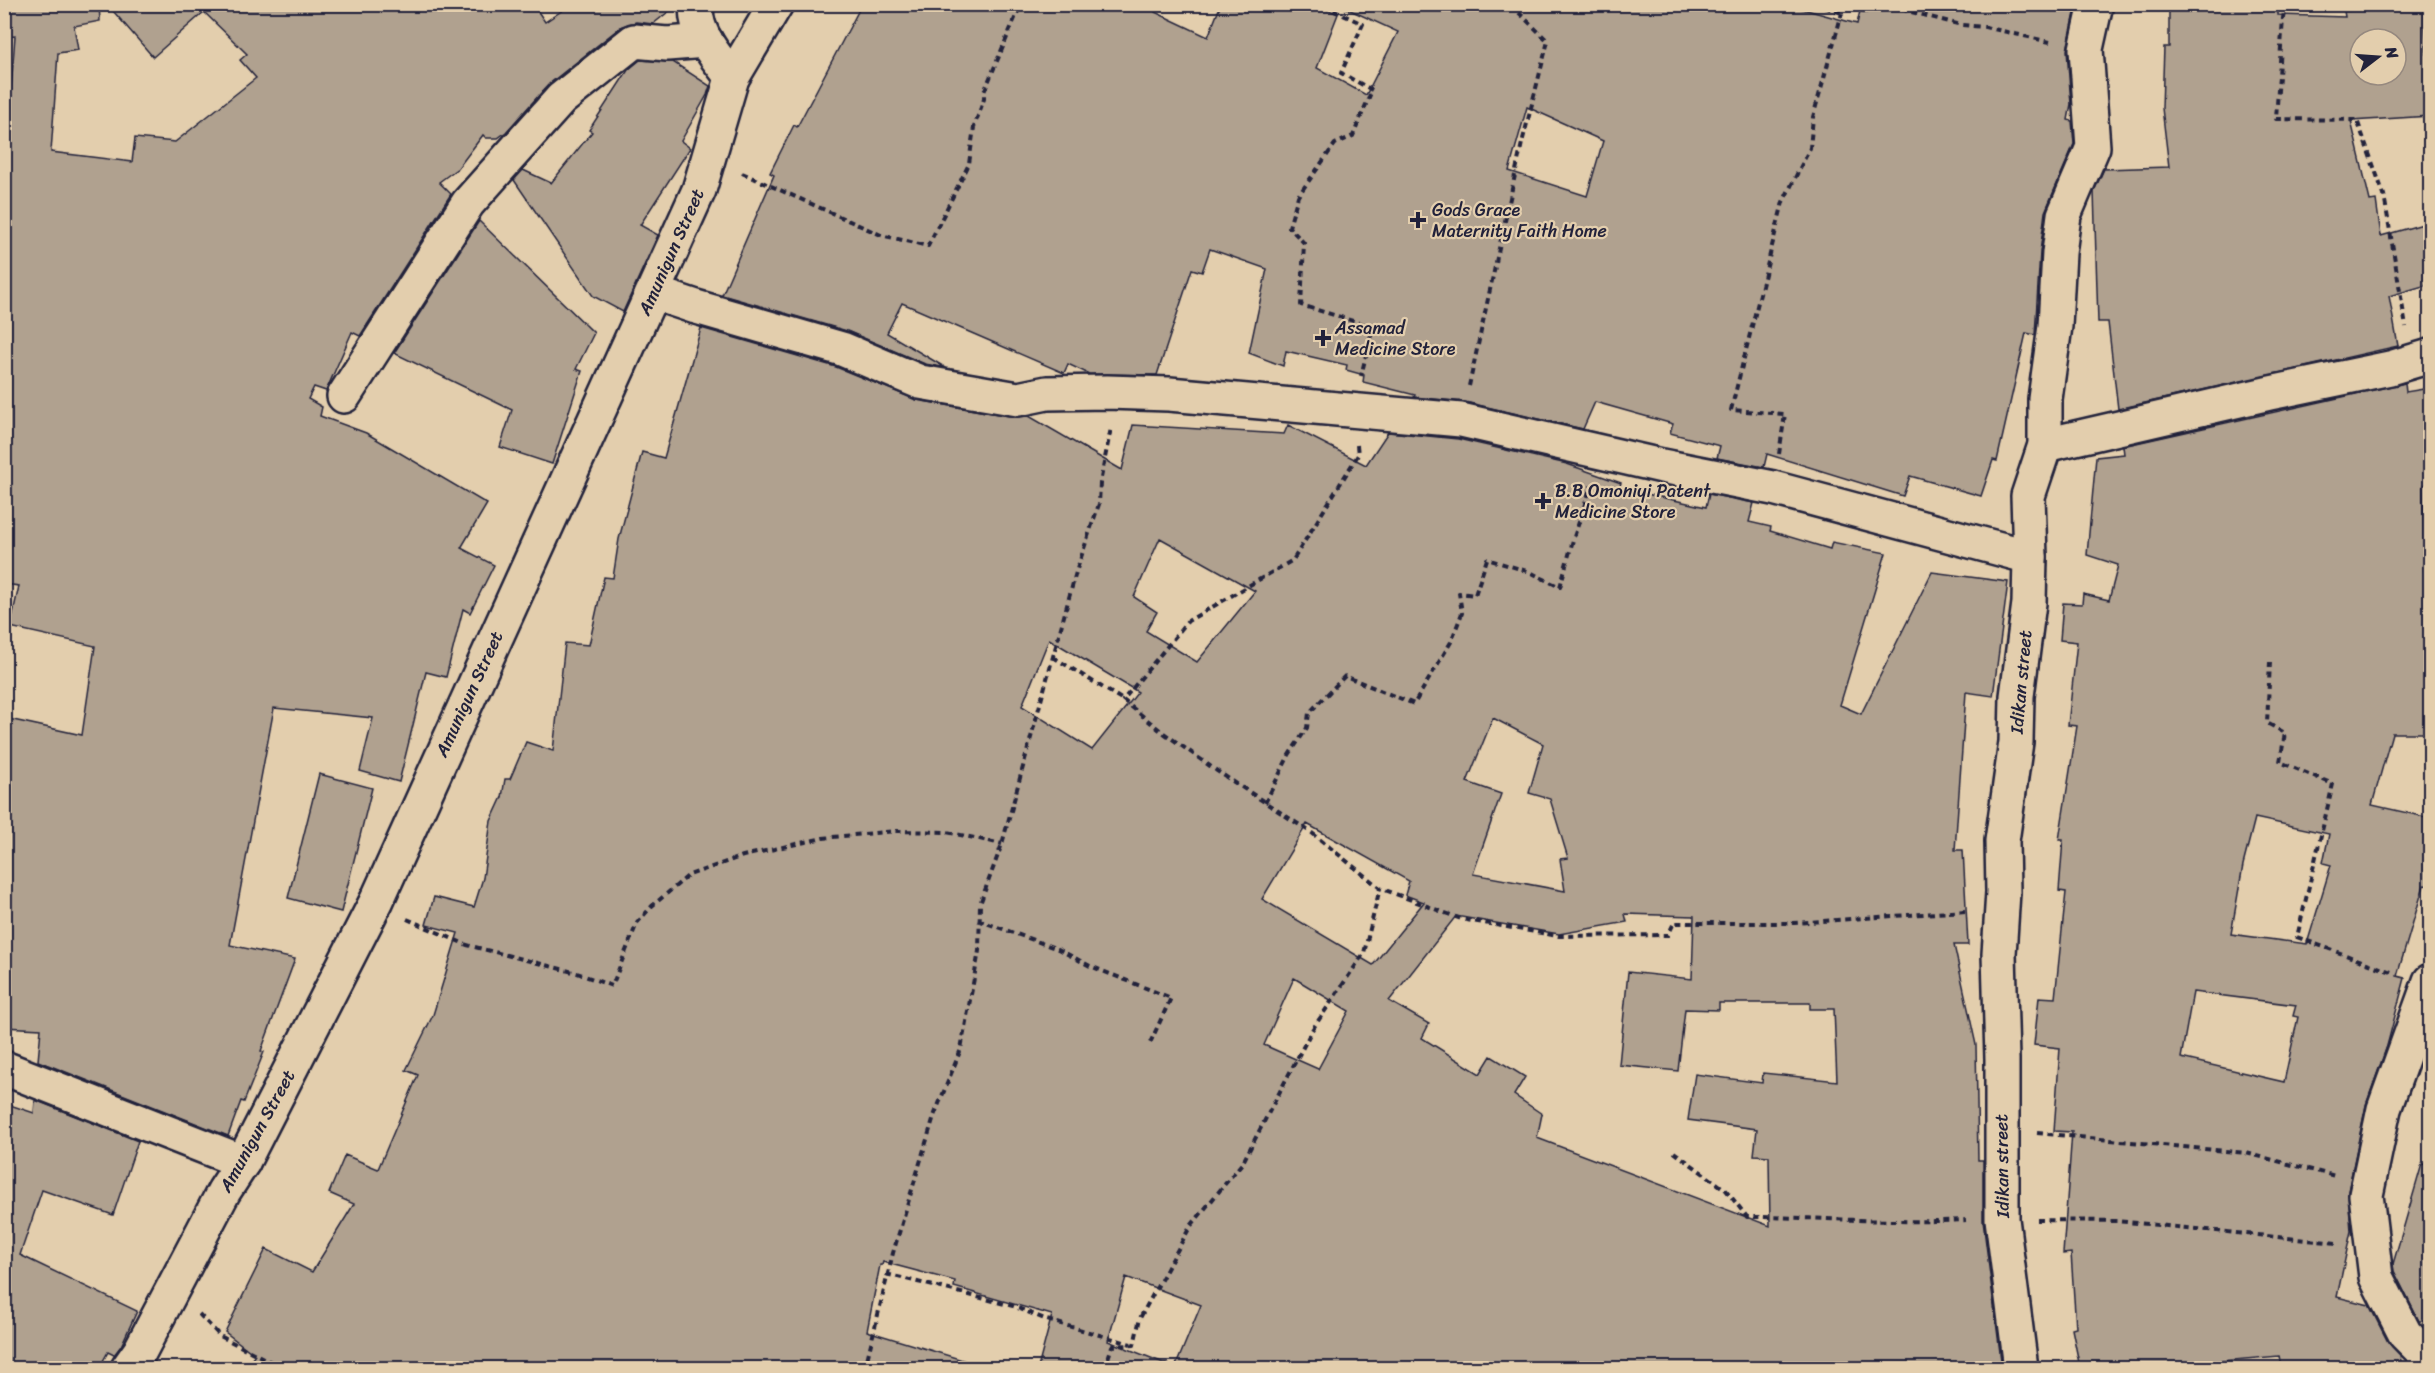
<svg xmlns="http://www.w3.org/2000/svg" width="2435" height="1373" font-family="Sriracha,sans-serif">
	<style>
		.building { fill: #b0a18f; stroke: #22223b; stroke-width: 1.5; fill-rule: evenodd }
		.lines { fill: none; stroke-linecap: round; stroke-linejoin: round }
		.minor-casing { stroke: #22223b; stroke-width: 38 }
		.tertiary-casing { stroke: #22223b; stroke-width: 38 }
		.secondary-casing { stroke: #22223b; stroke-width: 38 }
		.path { stroke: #22223b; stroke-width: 4; stroke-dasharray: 6 4.5; stroke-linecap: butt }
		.minor { stroke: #e3cead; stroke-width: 33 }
		.tertiary { stroke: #e3cead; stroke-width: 33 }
		.secondary { stroke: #e3cead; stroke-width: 33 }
		.poi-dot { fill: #22223b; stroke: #e3cead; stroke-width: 2 }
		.labels { text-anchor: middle; stroke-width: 4.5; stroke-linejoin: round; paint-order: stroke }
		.poi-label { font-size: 18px; fill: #22223b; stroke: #e3cead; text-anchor: start }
		.street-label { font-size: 18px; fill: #22223b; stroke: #e3cead }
	</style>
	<rect width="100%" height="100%" fill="#e3cead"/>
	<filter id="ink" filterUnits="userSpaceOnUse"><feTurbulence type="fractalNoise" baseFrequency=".0167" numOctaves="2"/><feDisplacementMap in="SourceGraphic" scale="12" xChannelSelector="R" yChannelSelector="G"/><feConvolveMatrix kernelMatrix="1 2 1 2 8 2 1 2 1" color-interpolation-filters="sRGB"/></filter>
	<g filter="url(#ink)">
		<g class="building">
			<path d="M4 4H99L100 21 74 26 78 50 58 53 51 152 132 162 135 138 175 142 256 78 240 60 247 54 204 12 153 57 107 4H533L545 22 572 4H678L653 24 636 22 622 26 549 84 506 132 498 138H486L483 135 458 168 439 182 451 194 360 336 352 332 326 391 314 387 308 399 322 407 320 416 366 433 487 504 461 548 494 565 470 613 463 609 446 677 426 672 399 782 360 771 373 718 274 708 230 945 295 959 261 1051 264 1052 244 1102 241 1101 228 1136 38 1061 41 1029 4 1027V718L82 735 95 646 10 627 19 586 4 584V180L15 36 4 37Z"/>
			<path d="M862 4H1157L1155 12 1208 37 1221 4H1315L1338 14 1317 68 1366 95 1398 32 1337 4H1785L1857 24 1860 11 1867 13 1868 4H2077L2067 50 2071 104 2068 120 2072 121 2074 144 2045 212 2040 252 2035 335 2026 333 1997 461 1993 460 1981 496 1910 476 1903 496 1767 454 1764 467 1717 458 1720 446 1670 433 1673 424 1595 402 1583 429 1465 402 1414 397 1415 395 1363 382 1364 375 1346 370 1347 365 1286 351 1283 366 1249 353 1267 269 1210 249 1202 272 1192 269 1157 375 1089 374 1068 364 1064 373 902 303 887 333 946 368 925 364 847 331 722 295 774 175 770 173 794 125 797 127ZM1527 107 1603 141 1587 196 1509 171Z"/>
			<path d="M2169 4H2278V15L2345 17 2344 11 2424 5 2430 116 2351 121 2370 201 2376 200 2381 236 2430 222V284L2389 296 2398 346 2118 409 2108 322H2098L2094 191 2104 169 2169 167 2162 108 2164 47H2169ZM2360 39H2396V75H2360Z"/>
			<path d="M640 60 673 62 710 86 707 95 681 141 690 148 640 225 658 235 623 312 593 296 514 180 523 170 551 183 592 132 589 130 628 70Z"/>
			<path d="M479 221 594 333 576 369 582 371 552 464 500 447 512 410 394 353Z"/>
			<path d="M701 328 836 367 917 400 1015 417 1029 416 1122 470 1133 425 1284 434 1288 425 1366 465 1388 432 1458 439 1567 464 1621 483 1619 488 1706 507 1709 494 1754 503 1749 522 1771 527 1770 531 1830 549 1832 542 1886 553 1840 705 1861 714 1932 572 2008 582 1993 696 1966 692 1955 850H1963L1968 945H1954L1976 1045 1978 1160H1983V1221L2002 1368H1175L1201 1305 1126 1277 1108 1341 1174 1367 1173 1368H1038L1052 1315 954 1287 955 1281 883 1262 882 1265H880L867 1331 966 1361 965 1368H245L255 1355 225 1332 266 1249 312 1272 354 1204 329 1193 345 1155 378 1169 418 1075 406 1070 433 1015 458 933 426 925 434 897 474 907 483 878 491 821 502 797 505 779H510L526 742 553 751 565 643 589 645 604 577 613 578 619 539 642 452 664 458ZM1160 538 1255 591 1197 662 1146 631 1157 612 1134 597ZM1049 639 1138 692 1092 750 1022 706ZM1493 718 1543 744 1529 793 1550 799 1568 858 1560 859 1565 891 1473 874 1501 794 1467 782ZM1307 824 1409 881 1405 895 1424 902 1373 965 1262 899ZM1625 914 1694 916 1692 979 1628 972 1619 1065 1678 1071 1685 1009 1719 1010V1003H1810V1009H1834L1837 1081 1763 1073 1762 1083 1695 1074 1688 1120 1757 1129 1754 1155 1769 1156 1770 1226 1537 1138 1542 1114 1514 1095 1525 1077 1491 1056 1480 1074 1422 1038 1429 1024 1389 1001 1456 916 1559 934 1627 922ZM1294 978 1349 1011 1318 1069 1264 1045Z"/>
			<path d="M2405 383 2406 392 2430 388V469L2424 470 2427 485H2423L2424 571 2430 569V733H2392L2372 805 2430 818V886L2424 885 2397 976 2405 978 2387 1046 2366 1105 2348 1191 2351 1231 2337 1297 2369 1305 2388 1342 2400 1355 2402 1368H2281L2279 1356 2212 1362 2213 1368H2080L2072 1329 2076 1328 2071 1253 2063 1254 2072 1132 2054 1131 2060 1048 2034 1045 2039 997 2055 998 2066 892 2059 891 2063 840H2059L2077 726 2068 725 2077 642 2060 640 2063 603 2082 604 2083 594 2109 600 2118 565 2087 555 2096 457 2124 454 2123 446ZM2255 818 2329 834 2323 863 2331 865 2307 944 2231 934 2243 865ZM2193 992 2296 1005 2293 1016 2298 1017 2284 1082 2181 1058Z"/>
			<path d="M319 774 372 788 341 912 288 898Z"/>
			<path d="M35 1100 138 1141 113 1215 42 1190 20 1255 137 1311 121 1346 114 1355 108 1352 99 1368H4V1103L34 1113Z"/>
			<path d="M2422 1164 2430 1165V1321H2419L2394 1271 2393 1264Z"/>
		</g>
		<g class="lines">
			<g class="minor-casing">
				<g id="minor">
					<path d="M654 293 696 307 842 349 920 382 1018 399 1047 393 1107 392 1169 394 1461 420 1662 466 1773 488 2030 557"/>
					<path d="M344 396 468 203 561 99 634 41 667 44 706 41"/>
					<path d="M2045 445 2270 393 2390 368 2430 356"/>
					<path d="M2430 981 2384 1109 2366 1195 2376 1277 2405 1334 2430 1359"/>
					<path d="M4 1068 243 1162"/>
				</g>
			</g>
			<g class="tertiary-casing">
				<g id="tertiary">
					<path d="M697 4C692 31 717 57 732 78"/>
					<path d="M2021 1368 2002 1219V1059L1999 954 2003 892 2002 841 2016 742 2017 696 2029 603 2030 557 2028 496 2045 445V399L2055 326 2059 253 2064 215 2093 147 2086 49 2096 4"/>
				</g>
			</g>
			<g class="secondary-casing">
				<path id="secondary" d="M128 1368 140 1351 224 1191 243 1162 377 900 699 190 732 78 776 4"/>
			</g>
			<g class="path">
				<path d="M1330 4 1328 8 1363 24 1341 73 1372 90 1353 136 1335 144 1298 196 1289 227 1304 243 1301 305 1373 327 1361 376"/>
				<path d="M1815 4 1842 13 1846 4"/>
				<path d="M1881 4 1961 25 1985 27 2050 42"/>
				<path d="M2286 4 2283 18 2276 119 2357 120 2384 195 2406 327"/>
				<path d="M742 173 881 235 928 246 969 164 974 127 984 99V92L1021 4"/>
				<path d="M1469 386 1522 143 1548 41 1510 4"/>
				<path d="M1357 445 1358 455 1293 560 1188 621 1123 700 1161 731 1217 771 1312 833 1380 888 1461 919 1558 936 1668 935 1674 923H1794L1965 911"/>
				<path d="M1779 454 1785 414 1731 410 1783 202 1810 148 1813 117 1842 13"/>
				<path d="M1053 657 1123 700"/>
				<path d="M2270 662 2267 723 2285 733 2280 762 2333 784 2297 937 2394 973"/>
				<path d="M1265 803 1289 755 1307 728 1309 713 1345 676 1414 704 1451 642 1462 613 1459 593 1475 595 1487 559 1530 572 1560 587 1573 540 1591 486"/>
				<path d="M407 919 467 945 577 973 612 986 637 923 652 906 689 875 743 856 823 838 895 831 947 832 1002 844"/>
				<path d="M978 920 1058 949 1090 966 1171 998 1150 1043"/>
				<path d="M2037 1133 2246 1153 2335 1176"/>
				<path d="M1674 1152 1726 1190 1747 1217C1820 1217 1893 1224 1966 1220"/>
				<path d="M2037 1220 2117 1221 2337 1243"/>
				<path d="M886 1274 1013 1306 1047 1320 1131 1344"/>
				<path d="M199 1314 220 1336 283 1368"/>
				<path d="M865 1368 893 1253 934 1116 961 1049 979 951 980 904 1002 844 1076 572 1099 504 1100 483 1111 428"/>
				<path d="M1105 1368 1112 1346 1134 1345 1140 1318 1190 1227 1243 1162 1312 1030 1364 953 1380 888"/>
			</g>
			<use href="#minor" class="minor"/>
			<use href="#tertiary" class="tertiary"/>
			<use href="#secondary" class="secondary"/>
		</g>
	</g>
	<g class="poi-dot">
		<path d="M1415 211h6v6h6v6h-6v6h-6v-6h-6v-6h6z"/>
		<path d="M1320 329h6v6h6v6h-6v6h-6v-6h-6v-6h6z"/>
		<path d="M1540 492h6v6h6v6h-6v6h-6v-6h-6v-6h6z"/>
	</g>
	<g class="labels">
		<g class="poi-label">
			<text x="1432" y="216">Gods Grace<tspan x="1432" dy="21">Maternity Faith Home</tspan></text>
			<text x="1335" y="334">Assamad<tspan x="1335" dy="21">Medicine Store</tspan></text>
			<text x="1555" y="497">B.B Omoniyi Patent<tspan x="1555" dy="21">Medicine Store</tspan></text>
		</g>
		<g class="street-label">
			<text transform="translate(671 252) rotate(-66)" y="6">Amunigun Street</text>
			<text transform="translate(2021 682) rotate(-85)" y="6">Idikan street</text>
			<text transform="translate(469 694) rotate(-65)" y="6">Amunigun Street</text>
			<text transform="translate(257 1131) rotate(-61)" y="6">Amunigun Street</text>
			<text transform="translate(2002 1166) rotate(-91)" y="6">Idikan street</text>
		</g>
	</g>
	<rect width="2435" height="1373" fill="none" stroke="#e3cead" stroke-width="24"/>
	<rect x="12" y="12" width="2411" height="1349" fill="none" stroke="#22223b" stroke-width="2" filter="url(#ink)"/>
	<g transform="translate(2378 57) rotate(73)"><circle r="28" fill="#e3cead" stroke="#96897f" stroke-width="1.5"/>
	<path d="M0-4.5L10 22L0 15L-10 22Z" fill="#22223b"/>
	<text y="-9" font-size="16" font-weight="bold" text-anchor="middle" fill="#22223b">N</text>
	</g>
</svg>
